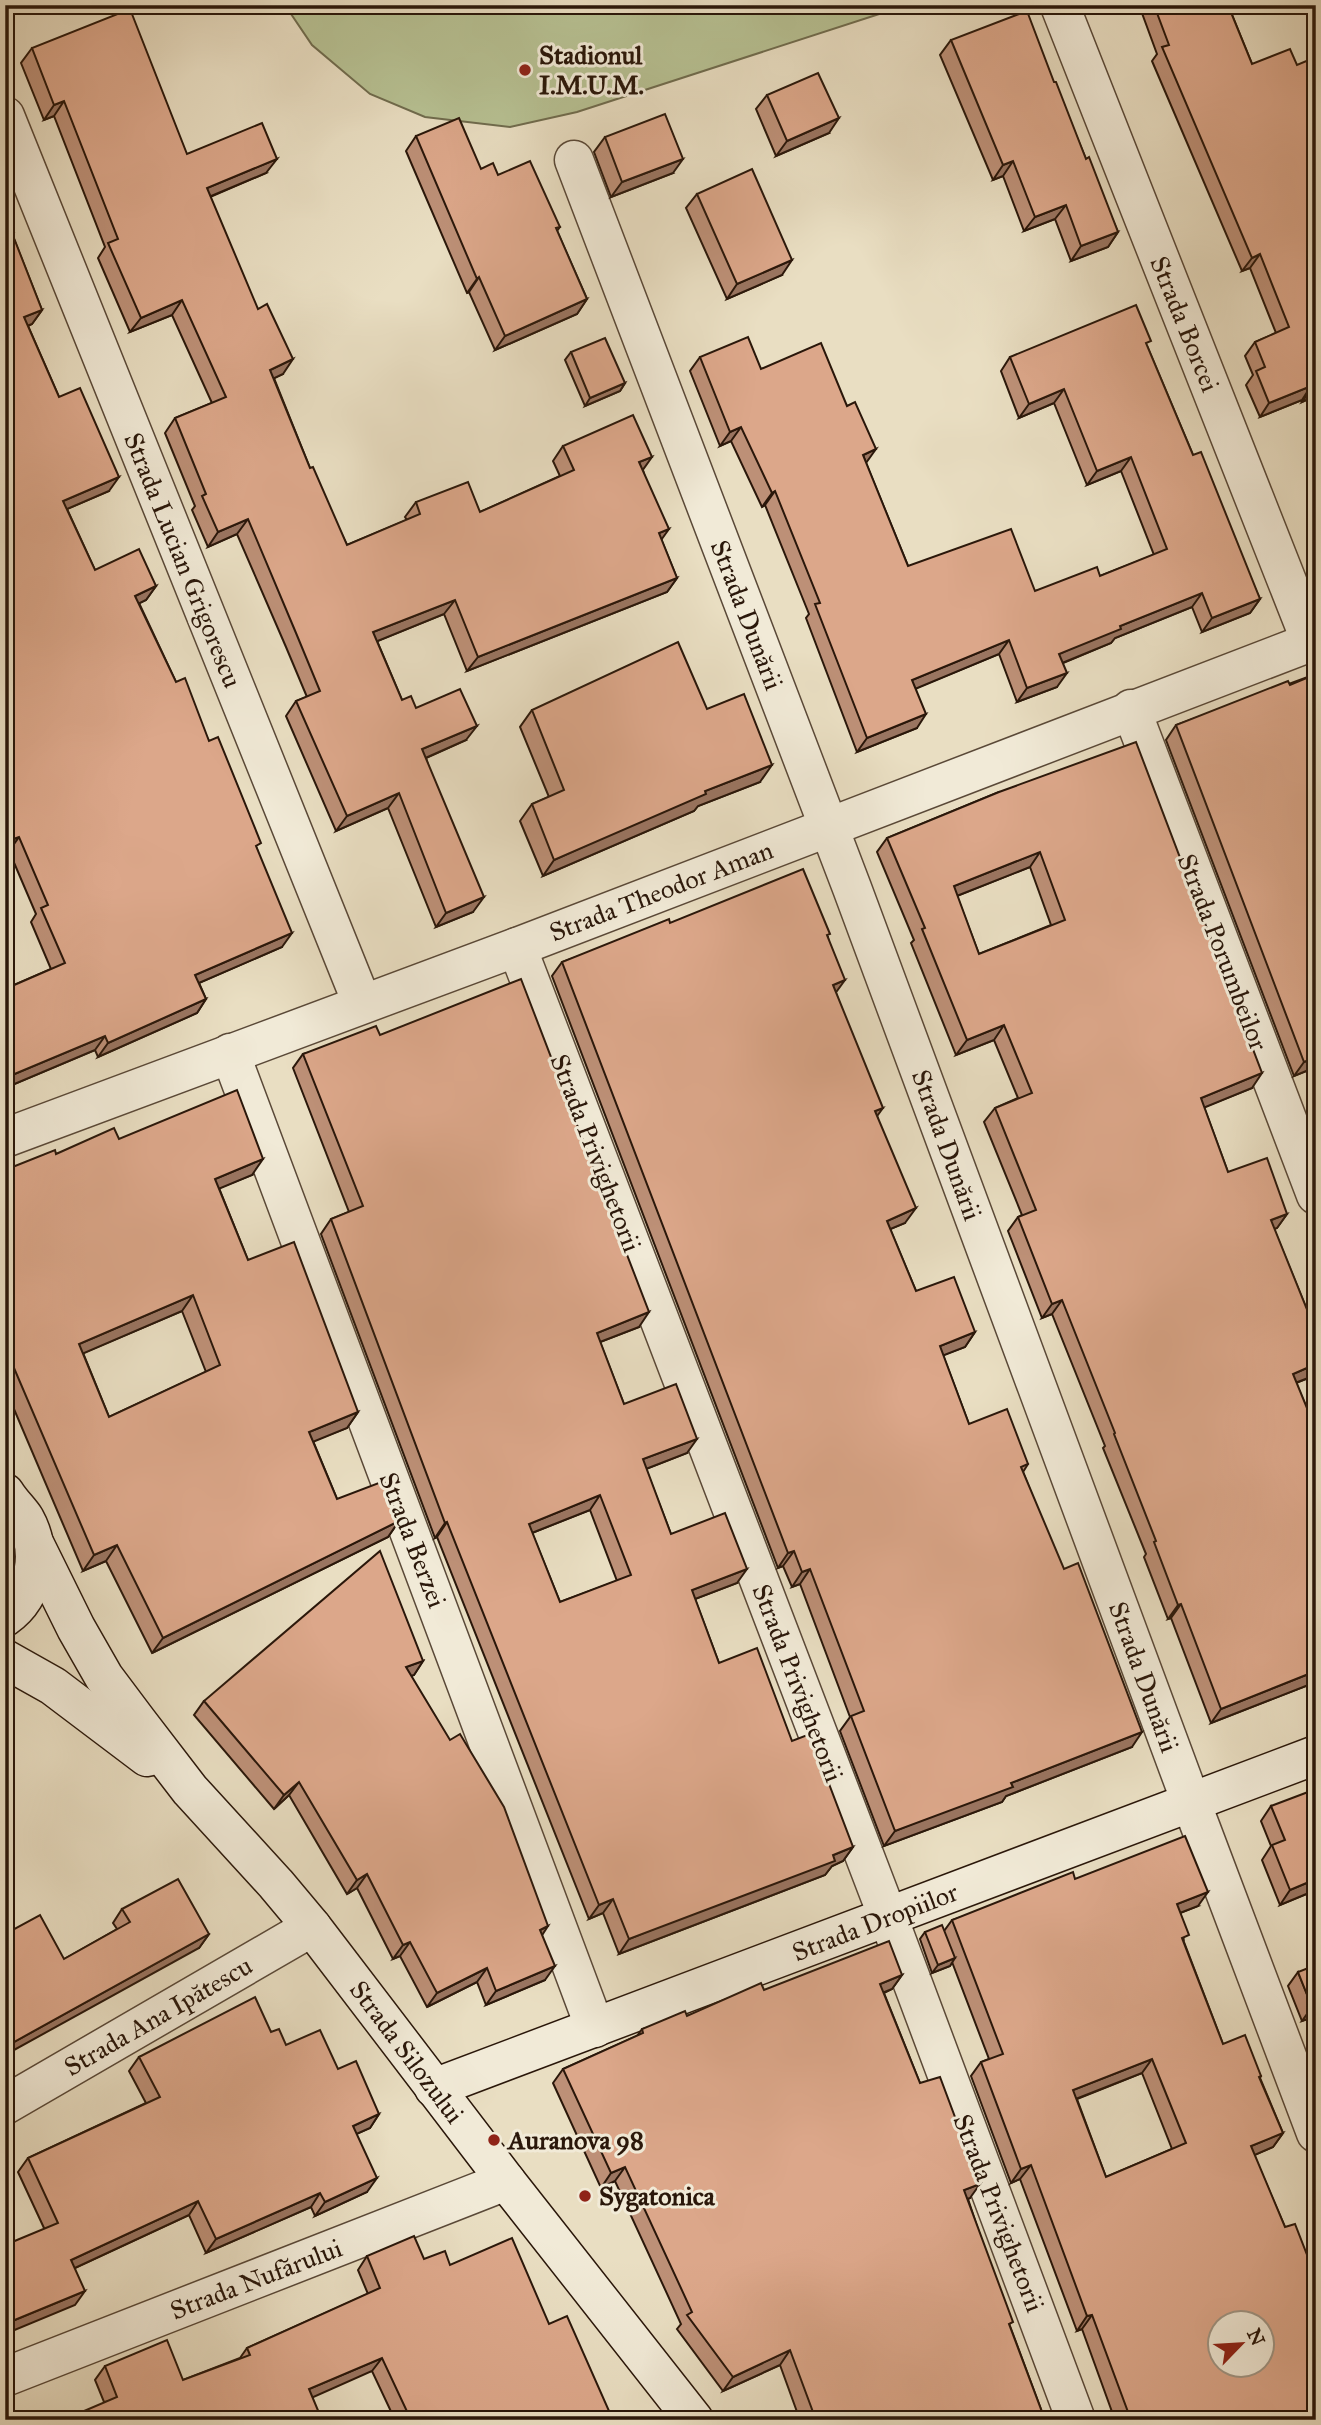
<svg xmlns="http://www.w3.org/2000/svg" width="1321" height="2425" font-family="'IM FELL Great Primer',serif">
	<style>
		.green { fill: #b7c193; stroke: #706c4e; stroke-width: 2 }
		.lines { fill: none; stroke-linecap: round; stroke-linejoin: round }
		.street-casing { stroke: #5a4938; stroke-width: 41 }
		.secondary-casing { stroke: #2a170a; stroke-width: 41 }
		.street { stroke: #f1ead7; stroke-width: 38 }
		.secondary { stroke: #f1ead7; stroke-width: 38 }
		.wall { fill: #bd9077; stroke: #2a170a; stroke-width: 2; fill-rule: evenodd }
		.shaded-wall { fill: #9a7561; stroke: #2a170a; stroke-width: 2 }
		.building { fill: #dca78a; stroke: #2a170a; stroke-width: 2; fill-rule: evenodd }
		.poi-dot { fill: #8f2418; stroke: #f1ead7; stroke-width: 2.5 }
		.labels { text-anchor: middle; stroke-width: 6; stroke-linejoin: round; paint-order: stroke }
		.poi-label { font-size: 26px; font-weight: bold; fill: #2a170a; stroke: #f1ead7; text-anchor: start }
		.street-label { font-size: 26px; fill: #2a170a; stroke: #f1ead7 }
	</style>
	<rect width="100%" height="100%" fill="#e9dec2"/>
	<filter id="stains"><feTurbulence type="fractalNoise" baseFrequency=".00286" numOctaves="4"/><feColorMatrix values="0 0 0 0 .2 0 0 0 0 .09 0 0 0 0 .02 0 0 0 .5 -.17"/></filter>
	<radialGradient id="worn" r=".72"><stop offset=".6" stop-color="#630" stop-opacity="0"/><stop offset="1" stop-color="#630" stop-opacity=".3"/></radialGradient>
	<path class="green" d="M285 5H907L577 112 510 127 425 117 370 94 312 45Z"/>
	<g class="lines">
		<g class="street-casing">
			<g id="street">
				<path d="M1060 6 1311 642"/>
				<path d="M5 116 362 1003"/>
				<path d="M574 160 852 888 1191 1802 1316 2133"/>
				<path d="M1131 709 1316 1195"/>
				<path d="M517 947 888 1917 1076 2420"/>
				<path d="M230 1053 595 2028"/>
				<path d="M5 1138 517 947 1316 640"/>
				<path d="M5 2105 312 1927"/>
				<path d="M5 2377 506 2181"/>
			</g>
		</g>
		<g class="secondary-casing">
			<g id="secondary">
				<path d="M5 1493C11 1503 19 1510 25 1519 43 1551 36 1596 5 1617"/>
				<path d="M34 1543 76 1628 104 1677 137 1721 190 1790 276 1884 312 1927 506 2181 694 2420"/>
				<path d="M5 1659 53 1686 147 1757"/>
				<path d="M434 2088 1316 1755"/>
			</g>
		</g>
		<use href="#street" class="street"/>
		<use href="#secondary" class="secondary"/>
	</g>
	<g class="wall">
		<path d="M1139 5H1228L1252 64 1316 157 1313 159 1316 166V404L1313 397 1302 402V400L1260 417 1246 385 1253 375 1245 356 1255 342 1276 333 1250 268 1242 271 1152 61 1157 54Z"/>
		<path d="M951 40 1054 82 1086 159 1118 232 1108 247 1071 261 1055 219 1024 231 1003 176 993 180 940 55Z"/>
		<path d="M32 48 187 154 266 173 210 197 283 374 274 378 310 468 347 545 407 520 405 517 416 502 480 512 560 476 553 461 563 446 643 470 661 539 677 578 667 592 467 671 444 614 377 641 402 700 466 740 426 758 473 912 436 927 388 808 336 831 286 716 296 701 307 697 286 647 237 534 208 547 192 510 195 506 165 433 175 418 212 403 172 315 130 332 98 258 105 247 54 116 44 120 21 63Z"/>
		<path d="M767 95 829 133 776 156 756 109Z"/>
		<path d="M416 136 481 169 498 175 560 227 557 231 587 299 577 314 495 350 469 292 467 293 406 151Z"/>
		<path d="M605 137 673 173 611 197 594 152Z"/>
		<path d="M697 194 782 275 727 299 686 208Z"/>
		<path d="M12 234 42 310 32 324 28 326 59 397 109 491 67 509 95 570 156 586 146 600 139 603 176 682 209 741 257 849 282 947 199 983 206 999 197 1013 98 1057 95 1050 5 1088V989L51 969 31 922 36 914 9 851Z"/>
		<path d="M1147 346 1193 455 1260 599 1250 613 1202 632 1192 607 1115 638 1111 643 1063 663 1057 687 1017 702 999 654 916 688 917 728 857 752 806 618 809 614 765 505 762 507 731 441 720 446 690 371 700 357 761 369 866 463 908 566 1035 591 1100 576 1154 555 1121 471 1087 485 1054 403 1019 418 1001 371 1010 357Z"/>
		<path d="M571 352 625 383 620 391 585 406 565 360Z"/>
		<path d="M1316 674V1067L1294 1076 1166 740 1176 725Z"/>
		<path d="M707 709 760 782 698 806 694 811 543 876 520 821 532 804 549 797 520 727 532 710Z"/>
		<path d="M999 792 1252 1088 1204 1107 1228 1172 1287 1214 1277 1228 1274 1229 1316 1332V1375L1296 1383 1316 1430V1682L1211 1723 1171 1618 1168 1619 1144 1557 1146 1554 1103 1448 1105 1446 1052 1314 1042 1318 1008 1231 1018 1217 1022 1215 984 1122 995 1108 1018 1098 994 1040 956 1055 911 943 914 940 877 852 887 838ZM1030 867 1051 925 979 954 957 896Z"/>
		<path d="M670 923 828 937 836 993 877 1116 905 1223 890 1229 916 1291 975 1332 965 1347 943 1355 969 1424 1028 1464 1023 1472 1132 1747 1006 1796 1002 1802 884 1846 840 1731 850 1717 800 1584 792 1587 783 1566 778 1568 552 976 562 962Z"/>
		<path d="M380 1035 639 1327 600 1342 624 1404 687 1453 646 1469 671 1534 737 1583 695 1599 719 1663 792 1741 853 1847 843 1861 832 1866 825 1875 619 1954 603 1913 589 1919 437 1537 435 1538 321 1234 331 1219 349 1212 293 1068 303 1054ZM590 1510 617 1581 560 1602 532 1533Z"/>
		<path d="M119 1139 252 1175 219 1188 248 1260 358 1412 347 1428 313 1441 337 1499 399 1521 388 1537 152 1653 106 1561 83 1571 5 1388V1170L56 1154ZM182 1311 206 1372 109 1417 83 1353Z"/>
		<path d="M423 1661 414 1675 411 1676 542 1935 545 1980 486 2005 477 1982 427 2007 400 1956 393 1959 357 1888 347 1894 289 1795 274 1809 194 1715 204 1701Z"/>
		<path d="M1271 1806 1316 1890 1280 1905 1262 1860 1271 1846 1261 1821Z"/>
		<path d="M1075 1879 1198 1906 1180 1913 1184 1942 1223 2044 1261 2076 1260 2078 1283 2133 1273 2147 1254 2155 1285 2227 1316 2420H1115L1082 2329 1077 2331 1020 2179 1011 2183 971 2076 981 2062 989 2059 952 1962 950 1966 932 1973 920 1939 925 1932 944 1931 952 1920ZM1142 2073 1172 2149 1106 2177 1077 2099Z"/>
		<path d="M122 1909 209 1934 199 1948 64 1959 117 1929 113 1923Z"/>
		<path d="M1298 1972 1316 2016 1302 2021 1288 1986Z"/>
		<path d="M902 1975 892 1989 884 1993 920 2083 970 2198 968 2199 1010 2326 1045 2420H800L780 2365 723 2391 677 2329 681 2324 615 2181 601 2188 553 2083 563 2069 637 2036 642 2029 687 2016 764 1990Z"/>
		<path d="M271 2032 286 2045 338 2069 379 2114 370 2128 356 2134 367 2192 315 2216 311 2207 206 2253 189 2215 75 2268V2305L44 2228 18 2172 28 2158 146 2103 129 2071 139 2057Z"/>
		<path d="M367 2256 424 2259 450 2265 549 2324 613 2420H395L372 2371 104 2402 95 2380 105 2366 183 2380 240 2358 247 2348 368 2294 358 2270Z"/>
	</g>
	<g class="shaded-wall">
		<path d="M64 101 54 116 44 120 54 105Z"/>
		<path d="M839 118 829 133 776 156 787 141Z"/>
		<path d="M1316 148V157L1300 164 1309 150Z"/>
		<path d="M277 159 266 173 197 202 207 188Z"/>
		<path d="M683 159 673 173 611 197 622 182Z"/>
		<path d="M1013 161 1003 176 993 180 1003 165Z"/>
		<path d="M1066 205 1055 219 1024 231 1035 217Z"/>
		<path d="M1118 232 1108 247 1071 261 1081 246Z"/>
		<path d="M1260 254 1250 268 1242 271 1252 258Z"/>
		<path d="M792 260 782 275 727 299 737 284Z"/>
		<path d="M479 277 469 292 467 293 477 279Z"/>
		<path d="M587 299 577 314 495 350 505 336Z"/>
		<path d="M182 300 172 315 130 332 141 318Z"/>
		<path d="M42 310 32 324 14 331 24 317Z"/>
		<path d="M293 359 283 374 260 385 270 370Z"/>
		<path d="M625 383 620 391 585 406 590 398Z"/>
		<path d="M1311 386 1302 400 1260 417 1269 403Z"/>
		<path d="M1316 386V393L1313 397 1302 402 1312 388Z"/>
		<path d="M1064 389 1054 403 1019 418 1029 404Z"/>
		<path d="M741 427 731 441 720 446 730 432Z"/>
		<path d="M876 449 866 463 863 455Z"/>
		<path d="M652 457 642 471 639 462Z"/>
		<path d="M1131 457 1121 471 1087 485 1097 471Z"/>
		<path d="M119 477 109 491 53 515 63 501Z"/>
		<path d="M775 491 765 505 762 507 772 493Z"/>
		<path d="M248 519 237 534 208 547 218 532Z"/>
		<path d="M669 529 659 543V533Z"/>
		<path d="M677 578 667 592 467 671 478 657Z"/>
		<path d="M156 586 146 600 126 610 135 596Z"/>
		<path d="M1202 593 1192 607 1115 638 1111 643 1050 668 1059 654 1120 626Z"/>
		<path d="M1260 599 1250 613 1202 632 1212 618Z"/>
		<path d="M455 600 444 614 363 647 373 632Z"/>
		<path d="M1009 640 999 654 903 694 912 680Z"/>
		<path d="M1067 673 1057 687 1017 702 1027 688Z"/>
		<path d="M926 714 917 728 857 752 867 738Z"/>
		<path d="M477 726 466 740 412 764 422 749Z"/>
		<path d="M772 765 760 782 698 806 694 811 543 876 554 860 705 791Z"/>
		<path d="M399 793 388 808 336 831 347 816Z"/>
		<path d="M19 837 9 851 5 852V842Z"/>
		<path d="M1040 852 1030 867 944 901 954 886Z"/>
		<path d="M484 897 473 912 436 927 446 913Z"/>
		<path d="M292 933 282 947 185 989 195 975Z"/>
		<path d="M845 980 834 995 833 985Z"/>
		<path d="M206 999 197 1013 98 1057 108 1043Z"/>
		<path d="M1004 1025 994 1040 956 1055 967 1040Z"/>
		<path d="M105 1036 95 1050 5 1088V1078Z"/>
		<path d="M1316 1057V1067L1294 1076 1304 1062Z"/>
		<path d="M1262 1073 1252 1088 1191 1113 1201 1098Z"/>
		<path d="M883 1108 872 1123 875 1111Z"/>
		<path d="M263 1159 252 1175 204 1195 215 1179Z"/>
		<path d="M916 1208 905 1223 876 1235 887 1221Z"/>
		<path d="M1287 1214 1277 1228 1260 1234 1271 1220Z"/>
		<path d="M193 1295 182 1311 68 1360 79 1344Z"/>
		<path d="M1062 1300 1052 1314 1042 1318 1052 1304Z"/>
		<path d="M649 1312 639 1327 587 1347 597 1333Z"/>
		<path d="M975 1332 965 1347 929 1361 940 1346Z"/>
		<path d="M1316 1364V1375L1282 1388 1293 1374Z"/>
		<path d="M358 1412 347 1428 298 1448 309 1432Z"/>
		<path d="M697 1439 687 1453 633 1474 643 1459Z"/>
		<path d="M600 1495 590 1510 519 1538 529 1524Z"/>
		<path d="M399 1521 388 1537 152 1653 163 1638Z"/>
		<path d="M447 1522 437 1537 435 1538 445 1523Z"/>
		<path d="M117 1545 106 1561 83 1571 94 1555Z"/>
		<path d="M794 1551 783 1566 778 1568 788 1553Z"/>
		<path d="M747 1569 737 1583 682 1604 692 1590Z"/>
		<path d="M810 1569 800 1584 792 1587 802 1572Z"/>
		<path d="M1181 1604 1171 1618 1168 1619 1178 1605Z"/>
		<path d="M423 1661 414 1675 396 1681 406 1667Z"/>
		<path d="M1316 1671V1682L1211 1723 1221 1709Z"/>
		<path d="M1142 1732 1132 1747 1006 1796 1002 1802 884 1846 895 1831 1011 1783Z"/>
		<path d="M299 1782 289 1795 274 1809 284 1795Z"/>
		<path d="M853 1847 843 1861 832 1866 825 1875 619 1954 629 1939Z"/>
		<path d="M367 1874 357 1888 347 1894 357 1880Z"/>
		<path d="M1316 1879V1890L1280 1905 1290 1890Z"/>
		<path d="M1208 1892 1198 1906 1167 1918 1177 1904Z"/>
		<path d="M613 1899 603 1913 589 1919 599 1905Z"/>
		<path d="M548 1926 539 1940 540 1930Z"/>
		<path d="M209 1934 199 1948 5 2055V2047Z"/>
		<path d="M410 1942 400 1956 393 1959 403 1945Z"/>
		<path d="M955 1958 950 1966 932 1973 938 1965Z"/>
		<path d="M555 1966 545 1980 486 2005 496 1991Z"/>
		<path d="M487 1968 477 1982 427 2007 437 1993Z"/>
		<path d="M902 1975 892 1989 870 1998 880 1984Z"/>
		<path d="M1316 2005V2016L1302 2021 1312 2007Z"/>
		<path d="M1152 2059 1142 2073 1063 2104 1073 2090Z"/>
		<path d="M379 2114 370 2128 343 2140 353 2126Z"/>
		<path d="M1283 2133 1273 2147 1241 2161 1251 2146Z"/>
		<path d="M1031 2165 1020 2179 1011 2183 1021 2169Z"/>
		<path d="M625 2167 615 2181 601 2188 611 2173Z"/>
		<path d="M377 2178 367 2192 315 2216 325 2202Z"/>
		<path d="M980 2184 970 2198 954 2204 964 2190Z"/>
		<path d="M320 2193 311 2207 206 2253 216 2239Z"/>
		<path d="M198 2201 189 2215 62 2274 71 2260Z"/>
		<path d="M85 2291 75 2305 5 2334V2324Z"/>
		<path d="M1092 2315 1082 2329 1077 2331 1087 2316Z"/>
		<path d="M790 2350 780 2365 723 2391 733 2377Z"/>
		<path d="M382 2358 372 2371 300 2403 309 2389Z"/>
	</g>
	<g class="building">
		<path d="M1154 5H1228L1252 64 1290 49 1297 65 1316 57V148L1309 150 1316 166V386L1312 388 1311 386 1269 403 1256 371 1265 367 1255 342 1289 327 1260 254 1252 258 1162 47 1169 45Z"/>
		<path d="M130 9 187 154 262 123 277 159 207 188 258 309 267 304 293 359 270 370 310 468 313 467 347 545 420 514 416 502 468 482 480 512 574 470 563 446 633 415 652 457 639 462 669 529 659 533 677 578 478 657 455 600 373 632 402 700 411 696 416 708 460 689 477 726 422 749 484 897 446 913 399 793 347 816 296 701 320 691 296 633 248 519 218 532 202 496 206 494 175 418 226 397 182 300 141 318 108 243 118 239 64 101 54 105 32 48Z"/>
		<path d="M1027 11 1054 82H1056L1086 159 1089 157 1118 232 1081 246 1066 205 1035 217 1013 161 1003 165 951 40Z"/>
		<path d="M818 73 839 118 787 141 767 95Z"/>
		<path d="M665 114 683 159 622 182 605 137Z"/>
		<path d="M459 118 481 169 493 163 498 175 530 161 560 227 556 228 587 299 505 336 479 277 477 279 416 136Z"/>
		<path d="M752 169 792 260 737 284 697 194Z"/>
		<path d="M5 210 14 232 12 233 42 310 24 317 59 397 80 388 119 477 63 501 95 570 139 549 156 586 135 596 176 682 185 678 209 741 218 737 261 843 256 846 292 933 195 975 206 999 108 1043 105 1036 5 1078V989L65 963 41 908 48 905 19 837 5 842Z"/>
		<path d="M1136 305 1151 341 1146 343 1193 455 1201 452 1260 599 1212 618 1202 593 1120 626 1121 629 1059 654 1067 673 1027 688 1009 640 912 680 926 714 867 738 815 604 820 603 775 491 772 493 741 427 730 432 700 357 748 337 761 369 821 343 847 406 855 402 876 449 863 455 908 566 1011 529 1035 591 1097 567 1100 576 1167 549 1131 457 1097 471 1064 389 1029 404 1010 357Z"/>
		<path d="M605 338 625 383 590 398 571 352Z"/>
		<path d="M678 642 707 709 744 694 772 765 705 791 706 794 554 860 532 804 564 790 532 710Z"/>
		<path d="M1316 674V1057L1304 1062 1176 725 1288 681 1290 685Z"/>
		<path d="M1136 742 1262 1073 1201 1098 1228 1172 1267 1158 1287 1214 1271 1220 1316 1332V1364L1293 1374 1316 1430V1671L1221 1709 1181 1604 1178 1605 1154 1542 1156 1541 1114 1434 1115 1433 1062 1300 1052 1304 1018 1217 1036 1210 995 1108 1032 1093 1004 1025 967 1040 922 929 925 928 887 838 999 792ZM1040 852 1065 920 979 954 954 886Z"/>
		<path d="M803 869 830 934 827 935 845 980 833 985 883 1108 875 1111 916 1208 887 1221 916 1291 954 1277 975 1332 940 1346 969 1424 1007 1409 1028 1464 1021 1467 1064 1569 1078 1563 1142 1732 1011 1783 1013 1787 895 1831 851 1716 864 1711 810 1569 802 1572 794 1551 788 1553 562 962 669 919 670 923Z"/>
		<path d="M521 979 649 1312 597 1333 624 1404 676 1384 697 1439 643 1459 671 1534 725 1513 747 1569 692 1590 719 1663 757 1648 792 1741 810 1734 853 1847 833 1855 835 1861 629 1939 613 1899 599 1905 447 1522 445 1523 331 1219 363 1206 303 1054 376 1026 380 1035ZM600 1495 631 1575 560 1602 529 1524Z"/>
		<path d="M237 1090 263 1159 215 1179 248 1260 294 1242 358 1412 309 1432 337 1499 384 1481 399 1521 163 1638 117 1545 94 1555 5 1347V1170L55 1150 56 1154 114 1128 119 1139ZM193 1295 220 1365 109 1417 79 1344Z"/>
		<path d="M380 1551 423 1661 406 1667 450 1740 460 1734 504 1807 548 1926 540 1930 555 1966 496 1991 487 1968 437 1993 410 1942 403 1945 367 1874 357 1880 299 1782 284 1795 204 1701Z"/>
		<path d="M1316 1789V1879L1290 1890 1272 1845 1285 1840 1271 1806Z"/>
		<path d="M1185 1836 1208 1892 1177 1904 1189 1935 1182 1938 1223 2044 1245 2035 1261 2076 1259 2077 1283 2133 1251 2146 1285 2227 1295 2224 1316 2278V2420H1131L1092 2315 1087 2316 1031 2165 1021 2169 981 2062 1003 2054 952 1920 1073 1872 1075 1879ZM1152 2059 1186 2143 1106 2177 1073 2090ZM1220 2323H1262V2365H1220Z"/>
		<path d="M178 1879 209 1934 5 2047V1934L40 1915 64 1959 130 1922 122 1909Z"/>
		<path d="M942 1925 955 1958 938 1965 925 1932Z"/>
		<path d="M889 1941 902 1975 880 1984 920 2083 940 2077 980 2184 964 2190 1013 2322 1009 2324 1045 2420H816L790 2350 733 2377 687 2315 692 2312 625 2167 611 2173 563 2069 643 2033 642 2029 685 2011 687 2016 761 1983 764 1990Z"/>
		<path d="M1316 1965V2005L1312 2007 1298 1972Z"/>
		<path d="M255 1997 271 2032 279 2029 286 2045 320 2030 338 2069 356 2061 379 2114 353 2126 377 2178 325 2202 320 2193 216 2239 198 2201 71 2260 85 2291 5 2324V2245L58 2223 28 2158 160 2097 139 2057Z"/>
		<path d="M414 2236 424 2259 445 2251 450 2265 512 2238 549 2324 567 2316 613 2420H411L382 2358 309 2389 322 2420H63L117 2397 105 2366 167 2340 183 2380 250 2355 247 2348 380 2288 367 2256Z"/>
	</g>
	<g class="poi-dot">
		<circle cx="525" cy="70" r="7"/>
		<circle cx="494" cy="2140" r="7"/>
		<circle cx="585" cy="2196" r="7"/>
	</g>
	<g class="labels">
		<g class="poi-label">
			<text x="539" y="64">Stadionul<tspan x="539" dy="30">I.M.U.M.</tspan></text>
			<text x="508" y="2149">Auranova 98</text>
			<text x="599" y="2205">Sygatonica</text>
		</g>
		<g class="street-label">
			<text transform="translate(1185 324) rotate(68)" y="9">Strada Borcei</text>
			<text transform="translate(183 560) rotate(68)" y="9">Strada Lucian Grigorescu</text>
			<text transform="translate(747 615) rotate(69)" y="9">Strada Dunării</text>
			<text transform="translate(661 891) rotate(-21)" y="9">Strada Theodor Aman</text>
			<text transform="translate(1223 952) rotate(69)" y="9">Strada Porumbeilor</text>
			<text transform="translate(947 1145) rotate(70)" y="9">Strada Dunării</text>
			<text transform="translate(596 1153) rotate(69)" y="9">Strada Privighetorii</text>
			<text transform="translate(413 1540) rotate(69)" y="9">Strada Berzei</text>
			<text transform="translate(1144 1677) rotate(70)" y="9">Strada Dunării</text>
			<text transform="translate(798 1683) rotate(69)" y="9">Strada Privighetorii</text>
			<text transform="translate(875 1922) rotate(-21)" y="9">Strada Dropiilor</text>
			<text transform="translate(158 2016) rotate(-30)" y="9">Strada Ana Ipătescu</text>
			<text transform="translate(407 2052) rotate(53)" y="9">Strada Silozului</text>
			<text transform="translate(999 2213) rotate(69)" y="9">Strada Privighetorii</text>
			<text transform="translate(256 2279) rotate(-21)" y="9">Strada Nufărului</text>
		</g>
	</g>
	<rect width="1321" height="2425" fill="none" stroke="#e9dec2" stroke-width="28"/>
	<rect x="7" y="7" width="1307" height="2411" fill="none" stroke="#2a170a" stroke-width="3.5"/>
	<rect x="14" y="14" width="1293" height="2397" fill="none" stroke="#2a170a" stroke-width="2"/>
	<g transform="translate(1241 2344) rotate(65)"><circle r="33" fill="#f1ead7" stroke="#a19685" stroke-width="2"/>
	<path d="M0-5L12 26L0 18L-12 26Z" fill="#8f2418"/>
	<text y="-10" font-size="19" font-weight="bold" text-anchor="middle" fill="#2a170a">N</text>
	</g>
	<rect width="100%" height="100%" filter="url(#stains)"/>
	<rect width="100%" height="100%" fill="url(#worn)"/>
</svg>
